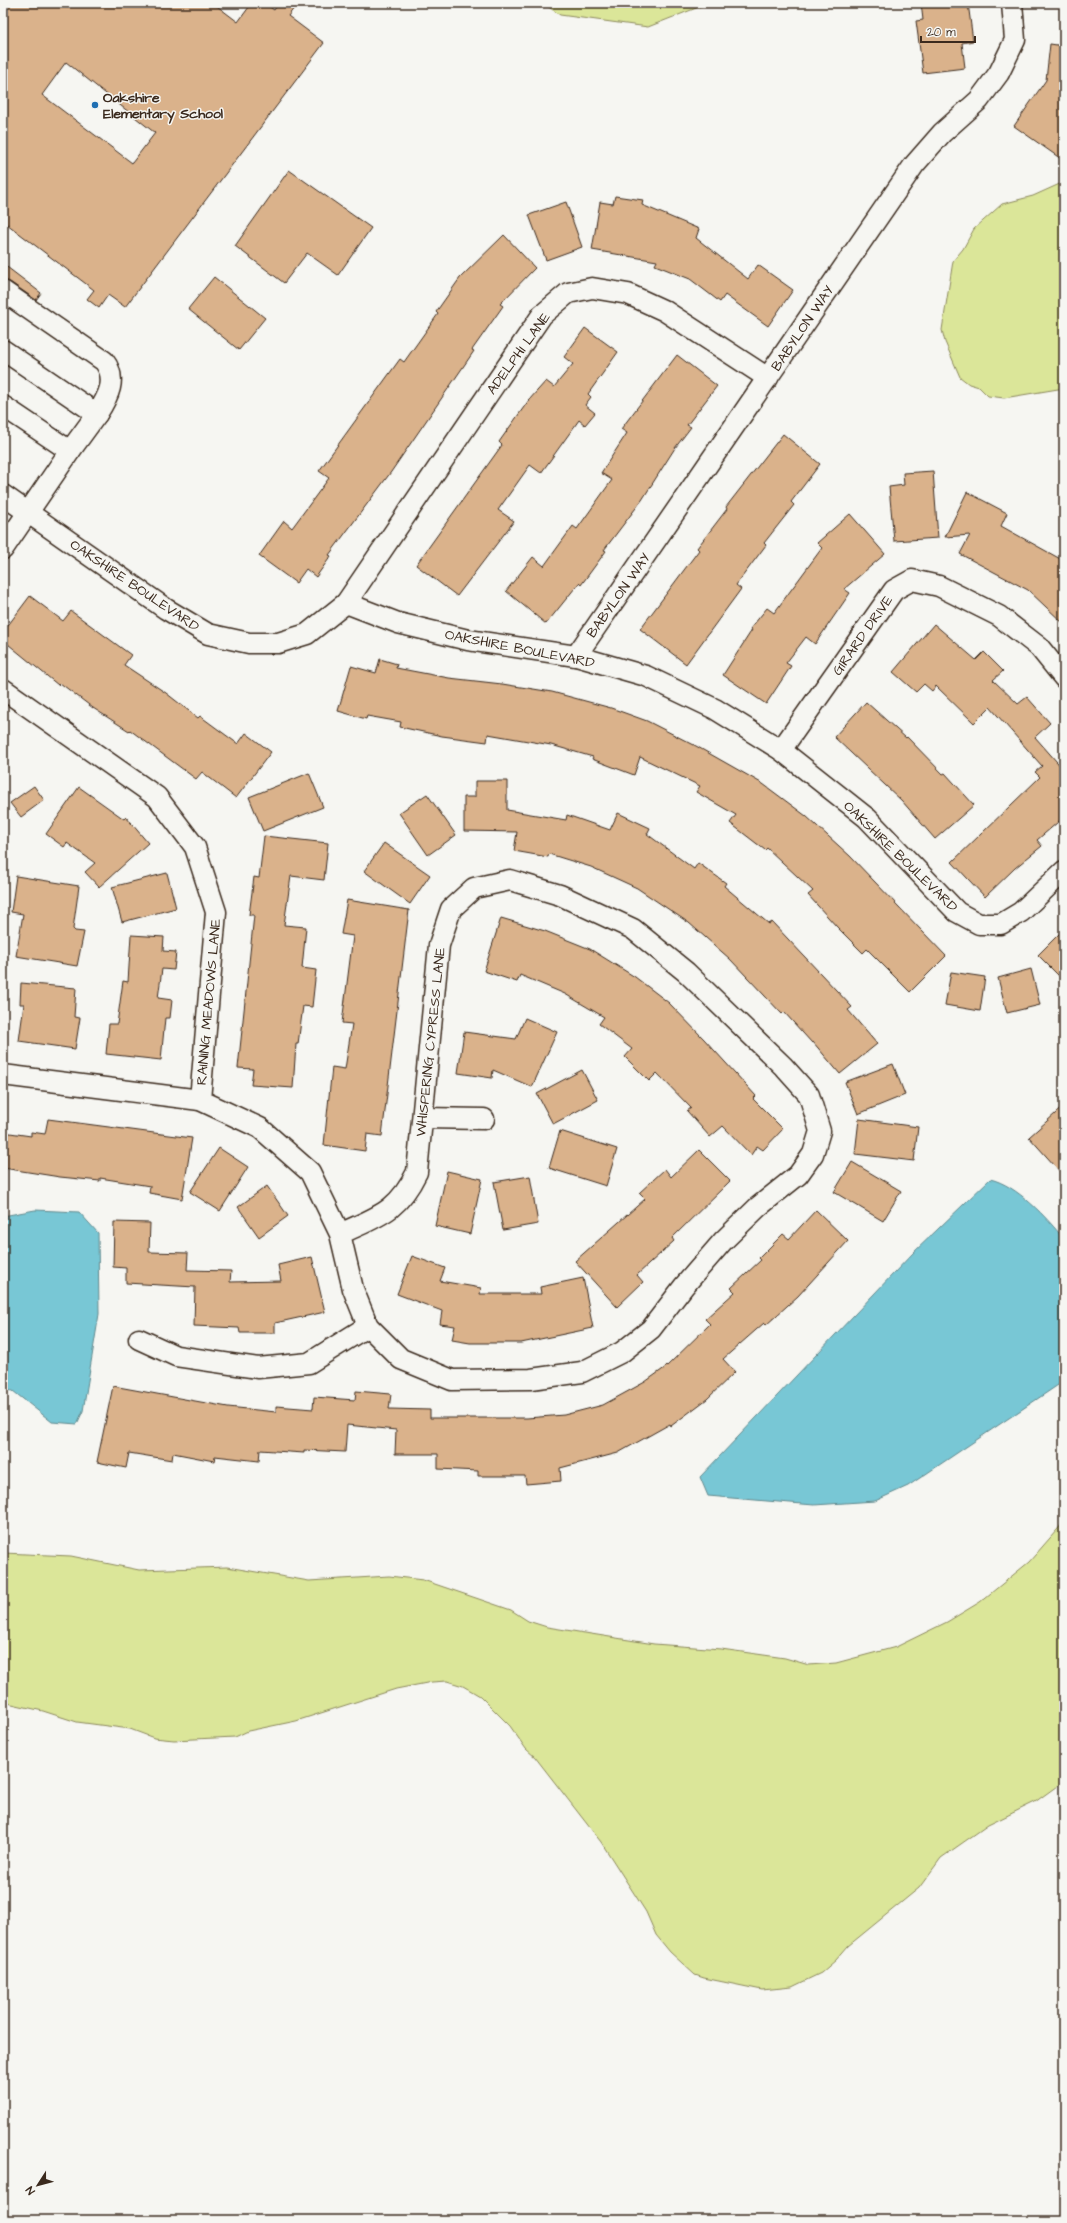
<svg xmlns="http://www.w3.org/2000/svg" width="1067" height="2223" font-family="'Architects Daughter',sans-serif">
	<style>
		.green { fill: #dbe699; stroke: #8b885c }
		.water { fill: #78c7d5; stroke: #60888c }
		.building { fill: #dab28b; stroke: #3b2a1e; fill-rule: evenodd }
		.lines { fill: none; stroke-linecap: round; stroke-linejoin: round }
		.minor-casing { stroke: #3b2a1e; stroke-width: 23 }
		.minor { stroke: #f6f6f2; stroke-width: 20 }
		.poi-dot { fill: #1f6fb2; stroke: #f6f6f2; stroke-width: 1.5 }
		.labels { text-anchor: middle; stroke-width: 3; stroke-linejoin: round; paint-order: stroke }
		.poi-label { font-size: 14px; font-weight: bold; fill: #3b2a1e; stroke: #f6f6f2; text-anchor: start }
		.street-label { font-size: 14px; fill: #3b2a1e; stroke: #f6f6f2 }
	</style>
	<rect width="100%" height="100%" fill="#f6f6f2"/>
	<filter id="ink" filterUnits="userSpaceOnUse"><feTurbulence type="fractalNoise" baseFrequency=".025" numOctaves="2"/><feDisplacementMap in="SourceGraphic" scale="8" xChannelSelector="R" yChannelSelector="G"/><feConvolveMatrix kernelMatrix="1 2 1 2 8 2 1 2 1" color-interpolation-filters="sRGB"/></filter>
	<g filter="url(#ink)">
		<g class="green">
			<path d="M543 3H709L648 27 560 15Z"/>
			<path d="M1064 182V388L1004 398 988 396 979 387 969 384 960 377 945 342 942 330 953 261 963 249 974 229 1002 204 1033 196Z"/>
			<path d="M1064 1522V1781L1035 1802 988 1825 941 1858 919 1888 848 1946 836 1960 821 1973 792 1987 762 1990 704 1978 695 1975 670 1952 656 1935 646 1912 601 1842 535 1757 526 1749 510 1726 480 1696 463 1686 447 1681 432 1682 396 1689 296 1721 248 1731 235 1737 174 1740 154 1738 130 1729 77 1722 43 1711 3 1702V1553L71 1556 139 1570 227 1567 309 1581 389 1576 423 1580 511 1610 528 1621 547 1627 654 1644 721 1649 785 1658 809 1665 836 1663 896 1647 947 1622 980 1602 1029 1562Z"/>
		</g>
		<g class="water">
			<path d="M990 1179C1017 1185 1047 1218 1064 1239V1381L908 1486 875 1501 814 1505 708 1496 700 1477 913 1253Z"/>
			<path d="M35 1210 79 1212 98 1233 99 1314 83 1411 77 1424 52 1422 13 1391 3 1390V1216Z"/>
		</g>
		<g class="building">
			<path d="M10 3H213L238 22 252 3H264L274 10 279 3H298L288 16 324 43 125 307 108 295 99 308 87 299 94 290 3 221V12ZM66 62 155 133 132 163 42 95Z"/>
			<path d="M921 3H968L973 41 962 43 965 68 923 73 916 21 923 20Z"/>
			<path d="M1050 44 1064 46V161L1014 126 1046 80Z"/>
			<path d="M289 170 371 228 338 275 307 253 284 283 235 246Z"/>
			<path d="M615 196 643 200 642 205 699 229 696 238 748 279 758 265 793 290 768 326 725 295 720 302 690 279 655 265 657 261 592 250 600 202 613 204Z"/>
			<path d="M566 202 582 247 546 260 529 215Z"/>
			<path d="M504 235 535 268 500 304 503 306 472 350 474 351 391 472 329 555 331 556 316 577 306 569 296 583 259 556 284 521 292 528 329 478 319 471 400 359 404 362 438 314 436 312 460 278Z"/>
			<path d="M3 264 41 293 36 300 10 282 3 280Z"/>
			<path d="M214 277 265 318 239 350 188 309Z"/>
			<path d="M585 328 618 352 588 394 591 397 585 405 595 413 585 425 579 420 541 473 530 465 498 510 514 521 457 596 416 565 502 445 499 442 529 400 546 381 554 387 573 364 564 357Z"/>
			<path d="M677 355 717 386 687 425 691 427 675 448 642 500 604 550 606 551 581 585 579 583 546 624 506 591 533 557 544 566 573 526 577 529 612 480 601 473 627 433 621 429Z"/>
			<path d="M783 434 820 464 791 502 794 505 764 543 766 545 736 585 741 589 686 664 640 629 699 550 697 548 727 509 726 507Z"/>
			<path d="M933 471 938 538 894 541 889 487 904 485 903 473Z"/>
			<path d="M967 492 1007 513 1001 526 1064 561V624L1028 590 960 554 970 535 945 537Z"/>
			<path d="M850 514 885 554 844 589 850 593 815 644 806 637 786 663 791 666 766 704 723 675 752 630 750 629 767 608 774 613 822 548 817 543Z"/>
			<path d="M30 596 63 621 71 611 131 655 124 665 166 693 198 718 200 716 238 744 246 733 271 752 236 798 202 772 196 779 130 730 129 731 93 708 60 683 58 685 3 640V632Z"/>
			<path d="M934 624 976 660 984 652 1003 671 993 680 1018 704 1027 697 1050 723 1035 737 1064 770V817L1037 840 1042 846 1015 868 985 897 952 862 1040 777 1035 772 1042 766 990 707 974 723 936 686 932 691 924 684 916 692 893 672Z"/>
			<path d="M380 659 397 664 396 668 449 678 502 684 552 692 611 708 647 721 696 746 763 784 806 816 850 856 946 956 910 992 867 949 863 953 837 927 808 895 813 891 767 848 765 850 730 823 736 815 696 792 700 786 640 757 634 775 592 759 593 757 551 745 488 734 487 742 442 736 400 727 401 722 367 716 366 719 338 711 351 666 376 673Z"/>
			<path d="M866 702 906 738 907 737 943 774 945 773 974 805 935 839 902 801 834 737Z"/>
			<path d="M309 773 323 807 263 831 249 797Z"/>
			<path d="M475 781H507V810L566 820 567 815 610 830 618 813 650 828 647 834 694 869 698 863 726 883 724 886 769 924 772 922 852 1007 848 1010 877 1044 840 1074 813 1042 812 1043 784 1012 782 1014 730 959 689 923 637 888 591 867 549 854 548 857 514 851 517 832 464 831V797H475Z"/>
			<path d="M34 786 44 800 21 817 10 803Z"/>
			<path d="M79 787 124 819 126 817 148 843 99 887 85 872 95 863 67 843 64 847 46 834Z"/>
			<path d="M427 794 456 835 428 855 399 813Z"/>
			<path d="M264 836 328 843 324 880 291 876 284 925 306 927 302 968 316 970 312 1007 303 1006 298 1044H296L293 1088 251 1085 253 1069 238 1068 254 915H249L254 877 259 878Z"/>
			<path d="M384 843 430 875 410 904 364 871Z"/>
			<path d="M167 873 176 908 122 922 112 887Z"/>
			<path d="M16 876 79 886 73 929 75 931 84 932 77 966 16 956 23 914 11 912Z"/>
			<path d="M347 900 409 910 382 1136 367 1134 365 1151 324 1145 332 1067 345 1069 352 1024 342 1023 353 936 341 934Z"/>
			<path d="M501 918 545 931 590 949 635 977 669 1003 704 1039 756 1096 753 1099 783 1129 763 1150 757 1146 751 1155 723 1126 710 1137 687 1111 691 1108 657 1073 649 1081 625 1057 632 1049 599 1024 604 1017 565 994 520 975 517 982 484 971Z"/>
			<path d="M1064 929V981L1038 955Z"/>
			<path d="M131 935 164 937 163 951 176 952 174 970 162 969 158 998 172 1000 170 1018H165L161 1060 106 1054 109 1024H117L123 981 128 982Z"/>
			<path d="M1031 969 1040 1005 1007 1013 998 978Z"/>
			<path d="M951 972 985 977 980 1011 945 1005Z"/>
			<path d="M21 983 76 988 74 1017 80 1018 75 1049 19 1041 24 1004H20Z"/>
			<path d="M525 1018 557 1032 532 1087 493 1070 492 1078 458 1073 464 1032 516 1039Z"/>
			<path d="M893 1064 905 1095 858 1114 845 1082Z"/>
			<path d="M582 1070 598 1100 553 1124 537 1094Z"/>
			<path d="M1064 1106V1176L1029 1137Z"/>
			<path d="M48 1119 192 1138 182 1199 149 1193 150 1186 100 1178V1181L60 1177 3 1168V1132L31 1136V1132L45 1134Z"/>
			<path d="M859 1119 918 1127 914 1161 855 1154Z"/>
			<path d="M560 1131 617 1149 606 1186 549 1168Z"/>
			<path d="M219 1148 248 1167 220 1211 190 1192Z"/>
			<path d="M699 1150 730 1181 672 1238 674 1241 637 1275 643 1282 617 1307 575 1261 645 1199 639 1193 665 1169 671 1177Z"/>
			<path d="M852 1162 901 1191 883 1221 834 1192Z"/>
			<path d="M447 1171 482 1179 470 1234 435 1226Z"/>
			<path d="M530 1176 538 1224 503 1230 494 1182Z"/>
			<path d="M267 1186 288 1216 259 1237 238 1207Z"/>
			<path d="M816 1210 848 1241 798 1296 766 1325 764 1323 723 1359 735 1372 707 1399 671 1426 670 1424 618 1453 560 1468 561 1481 526 1484 525 1476H478V1471L438 1469V1454H395L396 1430 347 1425 345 1452 304 1450V1453L260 1450 259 1461 215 1456 214 1461 173 1453 172 1460 129 1453 126 1468 97 1462 113 1386 228 1407 276 1412V1406L313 1409 314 1397 355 1400 356 1391 391 1394 389 1409 430 1410V1418H527L564 1415 603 1405 645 1382 666 1367 710 1324 705 1319 735 1292 731 1288 761 1260 759 1258 783 1234 789 1239Z"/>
			<path d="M114 1222 150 1223 149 1252 188 1253 187 1270 231 1271 230 1282 281 1281 278 1265 312 1257 325 1312 275 1323V1333H240L239 1328 194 1326 195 1287 126 1283V1268L113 1267Z"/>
			<path d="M412 1256 445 1268 440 1281 481 1288 480 1294H541L540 1287 583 1278 593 1328 521 1343H470L452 1340 455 1326 440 1324 442 1311 397 1294Z"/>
		</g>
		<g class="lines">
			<g class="minor-casing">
				<g id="minor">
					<path d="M3 291 104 361C118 379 108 397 97 414"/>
					<path d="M3 350 97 414 70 451 3 406"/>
					<path d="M3 495 166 609 208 634 249 643H278L307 634 346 603 542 315 568 293 592 288 628 294 665 311 768 378"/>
					<path d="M3 549 70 451"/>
					<path d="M346 603 398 623 468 640 576 656 646 676 715 709 781 750 867 818 957 912 979 924H1001L1021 912 1064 871"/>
					<path d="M576 656 914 165 942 133 979 100 999 73 1015 40 1012 3"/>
					<path d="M3 689 157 797 195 847 216 912 200 1100"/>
					<path d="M781 750 894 590 912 580 939 586 999 616 1039 647 1064 678"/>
					<path d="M3 1075 200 1100 260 1128 310 1172 340 1234 353 1289 368 1326 401 1359 452 1380 531 1379 582 1372 622 1352 651 1329 684 1286 723 1241 758 1207 798 1175 813 1154 820 1131 809 1095 783 1066 686 972 633 929 560 895 510 880 474 888 451 909 439 945 417 1172C397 1213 378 1216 340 1234"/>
					<path d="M423 1118 484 1119"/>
					<path d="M139 1339 176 1356 258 1368 309 1363 368 1326"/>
				</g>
			</g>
			<use href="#minor" class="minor"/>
		</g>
	</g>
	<circle class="poi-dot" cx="95" cy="105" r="4"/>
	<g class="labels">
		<g class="poi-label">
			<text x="103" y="102">Oakshire<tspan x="103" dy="16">Elementary School</tspan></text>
		</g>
		<g class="street-label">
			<text transform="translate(802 328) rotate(-56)" y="5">BABYLON WAY</text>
			<text transform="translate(518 353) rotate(-54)" y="5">ADELPHI LANE</text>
			<text transform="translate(135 585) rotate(34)" y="5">OAKSHIRE BOULEVARD</text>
			<text transform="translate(618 595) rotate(-55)" y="5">BABYLON WAY</text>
			<text transform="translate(862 635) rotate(-55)" y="5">GIRARD DRIVE</text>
			<text transform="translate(520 648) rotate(11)" y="5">OAKSHIRE BOULEVARD</text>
			<text transform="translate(901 856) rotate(44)" y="5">OAKSHIRE BOULEVARD</text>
			<text transform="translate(208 1002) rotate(-85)" y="5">RAINING MEADOWS LANE</text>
			<text transform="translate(430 1042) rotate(-84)" y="5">WHISPERING CYPRESS LANE</text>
		</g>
	</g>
	<rect width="1067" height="2223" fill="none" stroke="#f6f6f2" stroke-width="16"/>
	<rect x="8" y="8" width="1051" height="2207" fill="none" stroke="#3b2a1e" stroke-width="1.5" filter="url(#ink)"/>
	<g transform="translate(38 2185) rotate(234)" stroke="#f6f6f2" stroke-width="3" paint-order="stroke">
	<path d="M0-3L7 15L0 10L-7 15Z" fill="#3b2a1e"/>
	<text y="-6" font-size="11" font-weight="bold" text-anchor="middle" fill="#3b2a1e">N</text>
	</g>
	<path d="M921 36v6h54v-6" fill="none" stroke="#3b2a1e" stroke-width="2"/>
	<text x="927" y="36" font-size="12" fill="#3b2a1e" stroke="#f6f6f2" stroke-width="3" paint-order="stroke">20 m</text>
</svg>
